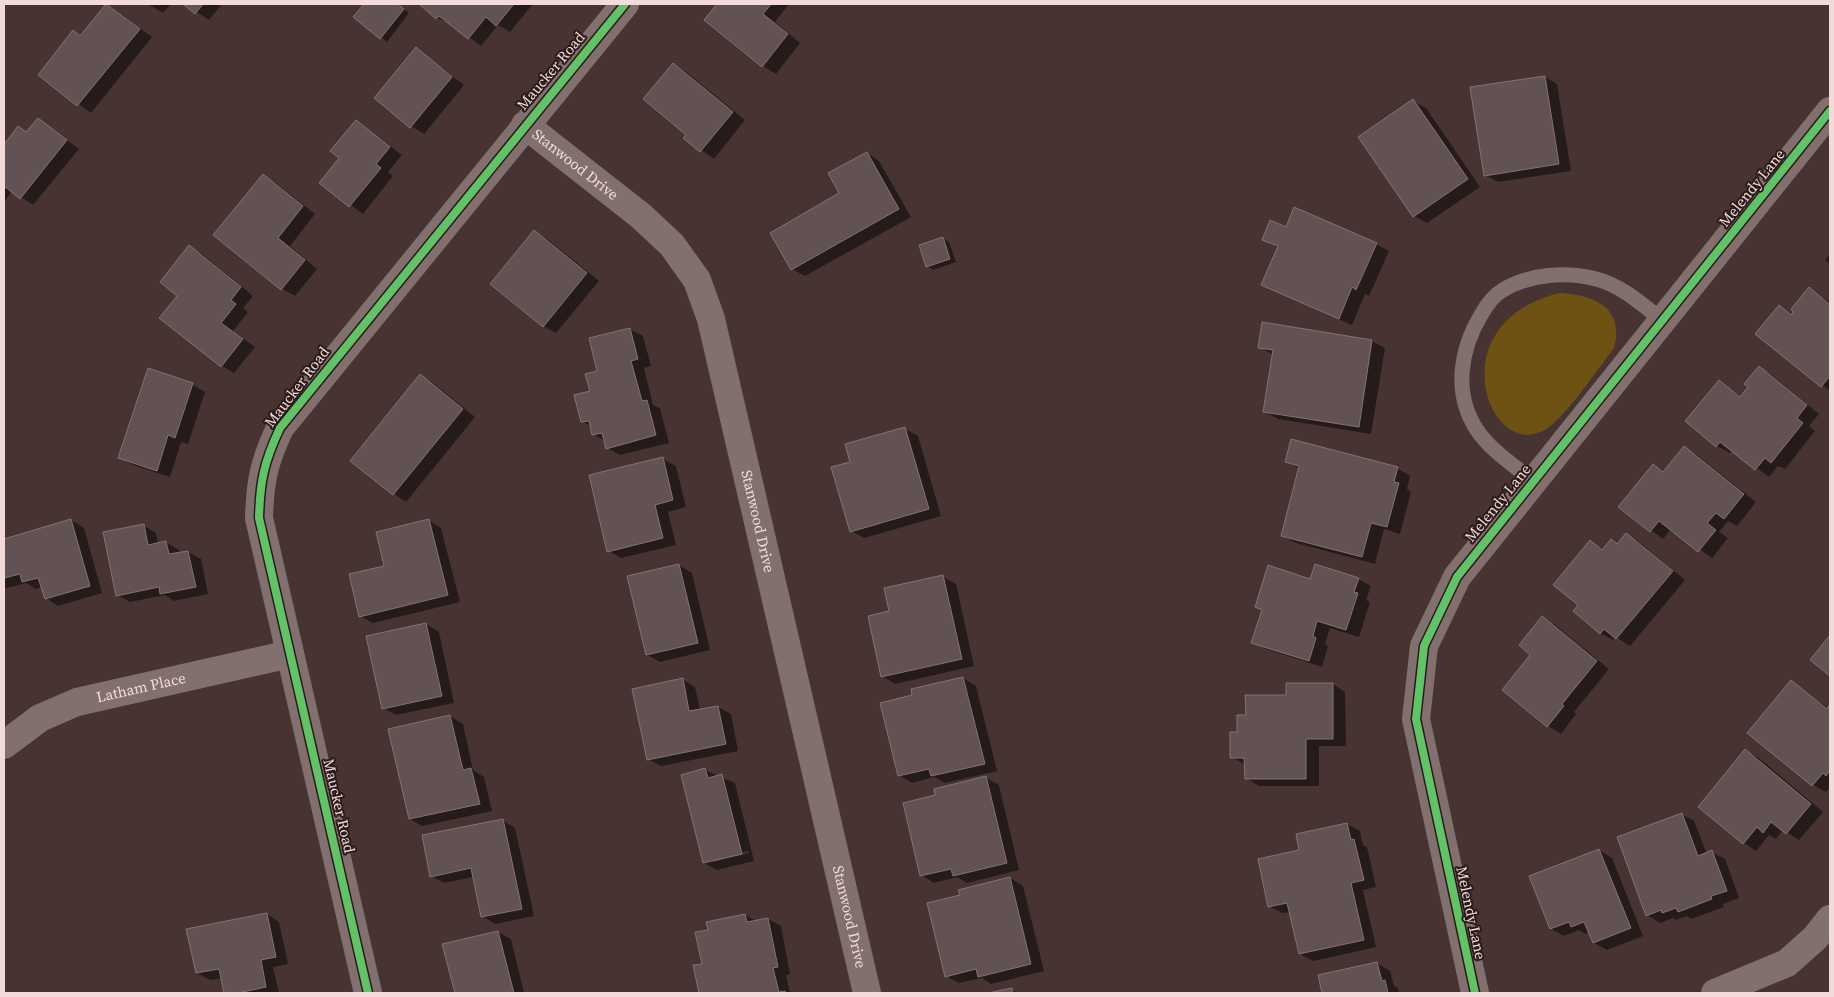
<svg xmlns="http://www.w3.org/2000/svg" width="1834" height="997" font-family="'Source Serif 4',serif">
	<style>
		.green { fill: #6e5214 }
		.shadow { fill: #0007; fill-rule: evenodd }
		.building { fill: #625253; stroke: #847374 }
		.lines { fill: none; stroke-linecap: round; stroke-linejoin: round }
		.lane { stroke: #82706e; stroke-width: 15 }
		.street { stroke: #82706e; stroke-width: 28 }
		.cycleway-casing { stroke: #2a1a19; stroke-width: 11 }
		.cycleway { stroke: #61c268; stroke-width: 8 }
		.labels { text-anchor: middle; stroke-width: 4; stroke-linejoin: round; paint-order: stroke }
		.street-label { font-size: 15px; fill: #f2dbd9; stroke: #2a1a19 }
	</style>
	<rect width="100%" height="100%" fill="#473432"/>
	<path class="green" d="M1560 293C1594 295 1625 307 1614 348 1597 370 1569 412 1549 427 1491 470 1434 323 1560 293Z"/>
	<g class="shadow">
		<path d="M107 4 152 37 91 113 39 75 74 32 82 37Z"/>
		<path d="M148 4H171L163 13Z"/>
		<path d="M185 4H222L209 20Z"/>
		<path d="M366 4H398L409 13 387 42 355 17Z"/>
		<path d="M421 4H533L510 32 498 25 481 46 451 24 437 18Z"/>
		<path d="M718 4H789L775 22 800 43 776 74 763 66 705 20Z"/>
		<path d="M416 49 464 85 424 134 411 126Z"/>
		<path d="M673 64 686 72 745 120 714 159 685 138 688 135Z"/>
		<path d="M1545 77 1557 84 1571 171 1498 182 1485 175Z"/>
		<path d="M1413 101 1426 108 1480 187 1427 223 1414 216Z"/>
		<path d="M38 119 79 149 33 205 12 191 4 202V139L7 141 27 133Z"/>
		<path d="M356 121 402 155 388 172 393 176 363 214 321 183 341 158Z"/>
		<path d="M867 153 879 161 911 217 805 276 792 269Z"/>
		<path d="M264 175 276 183 315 214 290 246 317 269 295 296 282 289 215 235Z"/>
		<path d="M1287 228 1376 244 1389 251 1369 296 1365 294 1352 325 1263 285 1279 248 1264 239Z"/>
		<path d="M534 232 547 239 599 281 556 333 543 326Z"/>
		<path d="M943 239 949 242 956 262 933 270 927 266Z"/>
		<path d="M190 247 202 254 253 296 243 308 248 312 233 331 255 347 234 373 222 366Z"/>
		<path d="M1830 254V264L1825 260Z"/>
		<path d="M1809 289 1830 303V391L1757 334 1779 307 1793 315Z"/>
		<path d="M630 329 643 336 651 366 644 368 653 405 660 408 669 443 620 455 607 448 605 441 593 434 592 427 582 421 599 372Z"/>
		<path d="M1372 341 1385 348 1371 434 1278 419 1265 412 1274 355 1259 347Z"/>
		<path d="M1759 367 1772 375 1819 414 1809 426 1815 431 1785 469 1778 466 1769 477 1732 450 1730 453 1717 446 1719 381 1742 397 1750 387Z"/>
		<path d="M149 370 193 385 205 392 188 444 181 442 170 477 133 465 120 458Z"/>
		<path d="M421 376 433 383 475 417 406 502 394 494 352 461Z"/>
		<path d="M905 429 918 436 941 516 864 538 851 531 852 462Z"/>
		<path d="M1684 447 1697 455 1756 502 1737 526 1728 521 1719 532 1728 538 1712 558 1671 529 1663 539 1620 507 1654 465 1665 472Z"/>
		<path d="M663 459 676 466 686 507 668 512 676 545 621 558 609 551Z"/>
		<path d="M1287 461 1397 468 1410 476 1407 489 1411 492 1400 534 1384 529 1375 564 1296 543 1283 536 1300 469Z"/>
		<path d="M71 520 84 528 102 593 58 606 46 598 42 587 36 589 26 583 7 588 4 587V540Z"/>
		<path d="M428 520 441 528 460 602 373 623 360 616 386 567Z"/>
		<path d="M143 525 156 533 158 544 166 542 179 550 180 554 188 552 201 559 208 594 174 601 165 595 130 602 117 595Z"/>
		<path d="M1626 534 1639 542 1685 580 1630 646 1616 637 1613 640 1600 633 1579 605 1590 542 1604 550 1612 541 1618 544Z"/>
		<path d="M679 565 692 573 710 650 660 662 647 655Z"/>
		<path d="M943 577 956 584 974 666 895 684 882 676 891 612Z"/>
		<path d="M1358 579 1371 586 1366 600 1370 602 1359 637 1330 628 1325 644 1328 646 1322 667 1266 649 1253 642 1263 610 1256 607 1311 580Z"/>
		<path d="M1543 618 1555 625 1609 669 1574 712 1576 714 1561 734 1548 726 1503 690 1532 655Z"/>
		<path d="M426 624 439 632 454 703 396 715 383 708Z"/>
		<path d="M963 678 976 686 997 771 945 783 934 777 912 783 899 775Z"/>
		<path d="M682 679 695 687 700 710 718 707 731 714 738 751 661 766 648 759Z"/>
		<path d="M1792 682 1828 708 1830 706V787L1826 792 1813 785Z"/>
		<path d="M1333 684 1345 692 1346 746H1319V786H1259L1246 778V765L1231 757 1247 716Z"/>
		<path d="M450 716 463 724 473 770 484 777 492 811 422 826 410 819Z"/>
		<path d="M1746 751 1759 758 1823 812 1799 840 1783 830 1776 839 1769 835 1756 851 1744 843Z"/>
		<path d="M705 770 735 783 754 861 717 870 704 863ZM748 851 749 853 713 862V860Z"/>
		<path d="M986 778 999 785 1019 870 967 883 957 877 934 883 921 875 937 796Z"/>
		<path d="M1681 814 1694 821 1707 854 1712 852 1725 859 1739 898 1723 904 1724 907 1691 919 1687 916 1676 920 1673 918 1660 923 1647 915Z"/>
		<path d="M502 820 515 828 534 916 495 924 482 916 474 877 444 883 431 876Z"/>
		<path d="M1347 824 1360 831 1363 845 1367 847 1376 887 1363 890 1376 947 1313 961 1300 954 1291 912 1282 913 1269 906 1301 851Z"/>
		<path d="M1599 850 1612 858 1643 936 1607 950 1594 943 1590 932 1585 934 1579 930 1564 936 1551 929Z"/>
		<path d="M1010 878 1023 886 1044 971 991 984 982 978 959 983 946 976 961 896Z"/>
		<path d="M267 914 279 922 288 964 273 967 279 993H225L222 978 210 980 197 973Z"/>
		<path d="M745 915 756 921 768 919 781 926 790 974 786 975 790 993H700L695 966 703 965 710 931Z"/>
		<path d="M498 932 511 939 524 993H456L444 945Z"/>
		<path d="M1377 963 1390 971 1394 986 1398 988 1399 993H1324L1320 976Z"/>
		<path d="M1011 989 1018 993H994Z"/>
	</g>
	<g class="building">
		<path d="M106 4 140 29 77 106 38 75 73 30 80 36Z"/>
		<path d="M183 4H203L195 14Z"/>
		<path d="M364 4H398L404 9 380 39 353 17Z"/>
		<path d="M419 4H514L496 26 486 17 468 39 439 16 436 19Z"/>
		<path d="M717 4H771L763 14 788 34 762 67 704 20Z"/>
		<path d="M416 47 452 77 410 128 374 98Z"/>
		<path d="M673 63 733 112 700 152 683 138 686 135 643 99Z"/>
		<path d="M1545 76 1559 164 1484 176 1470 87Z"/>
		<path d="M1413 99 1468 179 1413 217 1358 137Z"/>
		<path d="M38 118 67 140 20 199 4 186V140L6 142 18 126 26 132Z"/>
		<path d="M356 120 390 147 376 164 381 168 349 207 319 183 339 158 330 151Z"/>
		<path d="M867 152 899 209 791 270 770 233 839 193 828 173Z"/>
		<path d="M263 174 303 206 278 238 305 260 281 290 213 235Z"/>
		<path d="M1294 207 1377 243 1356 290 1352 287 1339 319 1261 285 1278 246 1262 240 1270 220 1286 227Z"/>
		<path d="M534 230 587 273 543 327 490 284Z"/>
		<path d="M943 237 950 259 926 267 919 245Z"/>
		<path d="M189 245 241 287 231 300 236 304 221 323 243 339 221 367 159 318 177 296 160 282Z"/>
		<path d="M1809 287 1830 305V376L1821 387 1755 334 1779 305 1791 315 1793 312 1791 309Z"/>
		<path d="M1262 322 1372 340 1359 427 1263 412 1273 350 1258 348Z"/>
		<path d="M630 328 638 359 631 361 642 401 647 400 656 435 606 449 602 433 592 435 589 421 581 422 574 395 590 391 585 374 597 371 589 338Z"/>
		<path d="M1759 366 1807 405 1797 418 1803 423 1771 463 1765 458 1755 470 1720 442 1716 447 1685 421 1719 380 1740 397 1748 387 1744 384Z"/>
		<path d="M148 368 193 383 175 438 168 435 157 471 118 458Z"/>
		<path d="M420 374 463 409 393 495 350 461Z"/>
		<path d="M905 427 929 509 850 532 831 467 850 462 845 444Z"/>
		<path d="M1291 439 1398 467 1394 482 1399 483 1387 527 1371 523 1362 557 1281 536 1299 466 1285 462Z"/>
		<path d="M1684 446 1744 494 1724 519 1716 513 1707 523 1716 530 1698 552 1659 521 1650 532 1618 507 1653 464 1663 472Z"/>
		<path d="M663 457 673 500 655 505 663 538 607 552 589 475Z"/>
		<path d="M71 519 90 586 45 599 38 578 22 582 20 574 4 578V539Z"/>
		<path d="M429 519 448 595 359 617 349 574 384 566 376 532Z"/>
		<path d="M144 524 148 545 166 541 169 554 188 551 196 587 160 594 159 587 116 596 103 532Z"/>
		<path d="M1626 533 1673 571 1616 639 1604 629 1600 634 1573 611 1578 605 1553 585 1590 540 1602 550 1611 539 1617 544Z"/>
		<path d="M679 564 698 643 646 655 627 576Z"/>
		<path d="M1315 564 1359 578 1354 592 1358 593 1346 630 1317 621 1313 636 1316 638 1309 661 1251 643 1262 610 1255 607 1268 565 1310 579Z"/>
		<path d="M943 575 962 659 881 677 868 616 889 611 884 588Z"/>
		<path d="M1542 616 1597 661 1562 704 1564 706 1547 727 1502 690 1530 655 1519 645Z"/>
		<path d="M426 623 442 696 382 709 366 636Z"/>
		<path d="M1830 635V676L1810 660Z"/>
		<path d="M963 677 985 764 931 776 929 769 898 776 880 703 912 695 911 689Z"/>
		<path d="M683 678 689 711 718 706 726 744 647 760 632 689Z"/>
		<path d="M1791 680 1827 709 1830 704V770L1826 776 1823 773 1812 786 1747 733Z"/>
		<path d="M1286 683H1333V739H1306V779H1245L1244 758H1230V732H1237V715H1246L1245 695H1286Z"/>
		<path d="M450 715 463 770 471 768 480 804 409 819 388 729Z"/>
		<path d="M1745 749 1811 804 1786 834 1771 822 1763 833 1757 827 1743 844 1698 807Z"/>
		<path d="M705 768 708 778 722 774 742 854 703 863 681 775Z"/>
		<path d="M986 776 1007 863 953 876 951 869 920 876 903 803 935 795 934 789Z"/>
		<path d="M1682 813 1698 856 1712 850 1727 891 1711 896 1712 899 1678 912 1676 908 1662 913 1661 910 1646 916 1617 837Z"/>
		<path d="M503 819 522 909 481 917 471 868 430 877 422 835Z"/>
		<path d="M1347 823 1351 840 1354 839 1364 880 1351 883 1364 940 1299 954 1287 903 1268 907 1258 859 1299 850 1296 834Z"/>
		<path d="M1599 849 1631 928 1593 943 1584 922 1571 927 1569 922 1550 929 1529 876Z"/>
		<path d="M1010 877 1031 964 978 977 976 969 945 977 927 903 960 895 958 890Z"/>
		<path d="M267 913 276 957 261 960 266 987 238 993H224L219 969 196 973 186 929Z"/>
		<path d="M745 914 747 922 768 918 778 967 773 968 779 992 785 991 786 993H699L693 965 702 964 695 932 708 930 706 922Z"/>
		<path d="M498 931 514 993H455L442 944Z"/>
		<path d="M1377 962 1382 981 1385 980 1388 993H1319H1322L1318 975Z"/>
		<path d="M1012 988 1013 993H988Z"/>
	</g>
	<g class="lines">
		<path class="lane" d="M1533 481C1515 466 1490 450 1477 430 1453 394 1460 350 1481 315 1486 306 1494 295 1503 290 1529 274 1567 271 1596 279 1621 285 1643 305 1663 321"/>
		<g class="street">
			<path id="s1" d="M525 125 641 216 672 245 697 280 711 319 867 993"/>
			<path id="s2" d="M4 745 40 718 77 702 290 654"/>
			<path d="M368 993 259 518C260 481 264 462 280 428L625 4"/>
			<path d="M1475 993 1416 719 1424 646 1457 577 1830 111"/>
			<path d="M1715 993 1787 963 1815 938 1830 919"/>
		</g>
		<g class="cycleway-casing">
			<g id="cycleway">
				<path d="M368 993 259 518C260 481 264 462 280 428L625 4"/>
				<path d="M1475 993 1416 719 1424 646 1457 577 1830 111"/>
			</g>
		</g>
		<use href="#cycleway" class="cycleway"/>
	</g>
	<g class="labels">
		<g class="street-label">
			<text transform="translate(551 71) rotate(-50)" y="5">Maucker Road</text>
			<text dy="5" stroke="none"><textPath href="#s1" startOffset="64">Stanwood Drive</textPath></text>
			<text transform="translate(1752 188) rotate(-51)" y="5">Melendy Lane</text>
			<text transform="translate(297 387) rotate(-53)" y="5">Maucker Road</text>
			<text transform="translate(1498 503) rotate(-51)" y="5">Melendy Lane</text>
			<text dy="5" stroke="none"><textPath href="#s1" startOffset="482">Stanwood Drive</textPath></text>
			<text dy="5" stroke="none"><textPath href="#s2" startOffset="151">Latham Place</textPath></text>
			<text transform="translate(339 806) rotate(77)" y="5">Maucker Road</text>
			<text transform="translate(1471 913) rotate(78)" y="5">Melendy Lane</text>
			<text dy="5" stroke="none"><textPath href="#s1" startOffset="888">Stanwood Drive</textPath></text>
		</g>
	</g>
	<rect width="1834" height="997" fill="none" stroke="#f2dbd9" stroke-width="10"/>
</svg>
